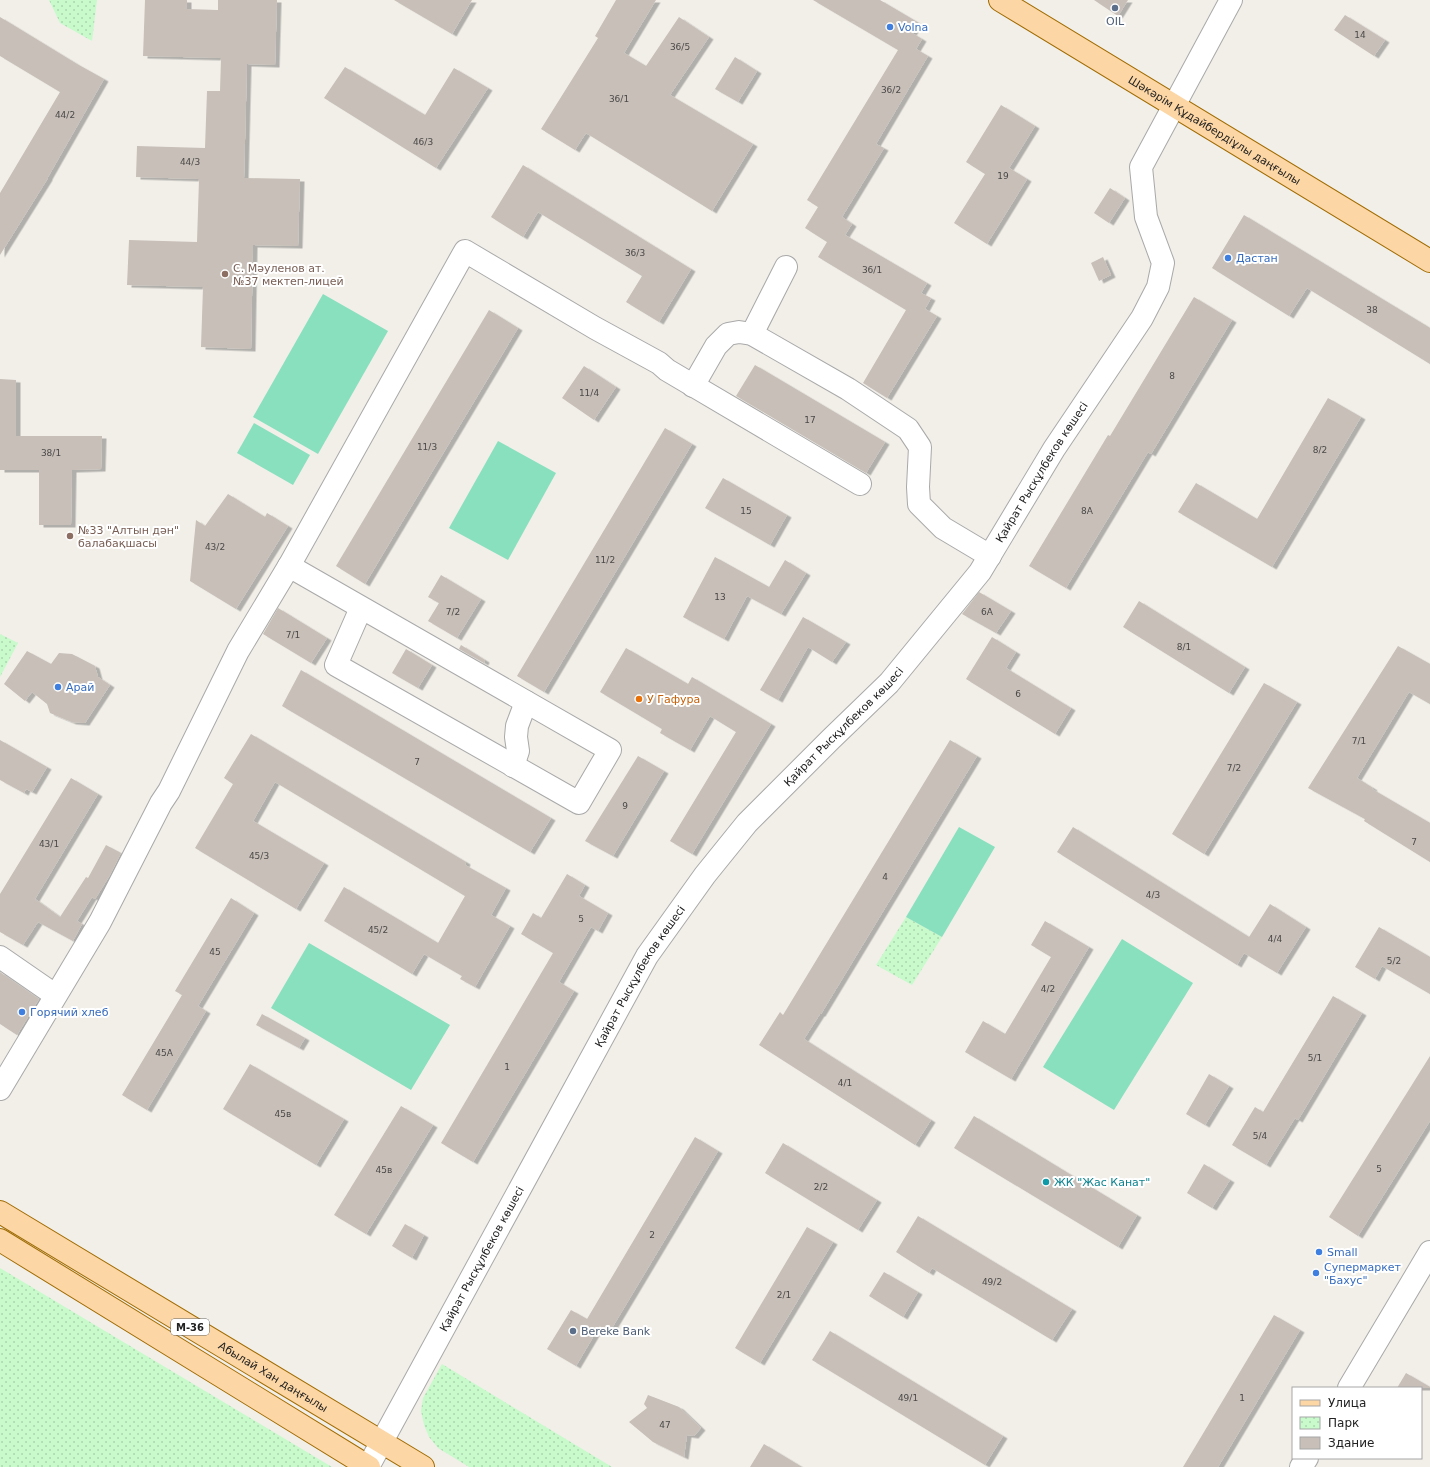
<svg xmlns="http://www.w3.org/2000/svg" width="1430" height="1467" font-family="'DejaVu Sans',sans-serif">
	<style>
		.park { fill: url(#park-dots) }
		.pitch { fill: #88e0be }
		.building { fill: #c7bfb8; filter: url(#shadow) }
		.lines { fill: none; stroke-linecap: round; stroke-linejoin: round }
		.minor-casing { stroke: #a9a9a9; stroke-width: 24 }
		.major-casing { stroke: #a06b00; stroke-width: 24 }
		.minor { stroke: #fff; stroke-width: 22 }
		.major { stroke: #fcd6a4; stroke-width: 22 }
		.service-dot { fill: #5c6f8a; stroke: #fff; stroke-width: 1.5 }
		.shop-dot { fill: #3f7fe0; stroke: #fff; stroke-width: 1.5 }
		.education-dot { fill: #8d6e63; stroke: #fff; stroke-width: 1.5 }
		.food-dot { fill: #e8710a; stroke: #fff; stroke-width: 1.5 }
		.culture-dot { fill: #0f9aa8; stroke: #fff; stroke-width: 1.5 }
		.labels { text-anchor: middle; stroke-width: 4; stroke-linejoin: round; paint-order: stroke }
		.number-label { font-size: 9px; fill: #4b4948 }
		.shield { fill: #fff; stroke: #646464; stroke-width: 1 }
		.shield-label { font-size: 10px; font-weight: bold; fill: #222 }
		.service-label { font-size: 11px; fill: #4e5e75; stroke: #fff }
		.shop-label { font-size: 11px; fill: #366cbe; stroke: #fff; text-anchor: start }
		.street-label { font-size: 11px; fill: #222; stroke: #fff }
		.education-label { font-size: 11px; fill: #785e54; stroke: #fff; text-anchor: start }
		.food-label { font-size: 11px; fill: #c56008; stroke: #fff; text-anchor: start }
		.culture-label { font-size: 11px; fill: #0d838f; stroke: #fff; text-anchor: start }
	</style>
	<defs>
		<pattern id="park-dots" width="8" height="8" patternUnits="userSpaceOnUse"><rect width="8" height="8" fill="#c8facc"/><path d="M2 2h.1M6 6h.1" fill="none" stroke="#acd6af" stroke-width="1.8" stroke-linecap="round"/></pattern>
		<filter id="shadow"><feDropShadow dx="4.5" dy="2.5" stdDeviation="0" flood-color="#0004"/></filter>
	</defs>
	<rect width="100%" height="100%" fill="#f2efe9"/>
	<g class="park">
		<path d="M49 0H97L92 41 60 23Z"/>
		<path d="M0 634 18 643 0 677Z"/>
		<path d="M906 917 942 937 912 985 876 965Z"/>
		<path d="M0 1268 332 1467H0Z"/>
		<path d="M442 1364 612 1467H469L438 1448 429 1437 424 1425 421 1411 423 1398Z"/>
	</g>
	<g class="pitch">
		<path d="M323 294 388 331 318 454 253 417Z"/>
		<path d="M254 423 310 455 293 485 237 453Z"/>
		<path d="M498 441 556 473 508 560 449 528Z"/>
		<path d="M959 827 995 847 942 937 906 917Z"/>
		<path d="M1122 939 1193 983 1114 1110 1043 1067Z"/>
		<path d="M309 943 450 1025 411 1090 271 1008Z"/>
	</g>
	<g class="building">
		<path d="M145 0H187V9L218 10V0H277L275 65 247 64 244 178 300 179 298 246 253 245 251 349 201 347 203 287 127 285 129 240 197 242 199 179 136 177 137 146 205 148 207 91H220L221 58 143 56Z"/>
		<path d="M394 0H472L452 34Z"/>
		<path d="M616 0H656L624 53 646 66 679 17 709 37 670 95 753 144 712 211 586 133 575 150 541 129 598 38 595 36Z"/>
		<path d="M813 0H880L919 23 912 33 922 39 916 49 928 56 876 144 884 148 842 217 852 224 845 235 927 283 921 293 931 298 925 309 937 316 887 398 863 383 906 310 818 257 827 242 805 228 818 207 807 200 898 50Z"/>
		<path d="M1094 0H1128L1118 16Z"/>
		<path d="M1345 15 1385 40 1374 56 1334 30Z"/>
		<path d="M0 17 77 64 104 79 48 177V178L0 255V193L60 92 0 56Z"/>
		<path d="M735 57 757 71 738 102 715 89Z"/>
		<path d="M345 67 425 115 454 68 488 88 436 168 324 98Z"/>
		<path d="M1001 105 1035 126 1009 168 1027 179 987 244 954 223 985 174 966 162Z"/>
		<path d="M523 165 691 269 659 322 626 302 642 276 538 212 523 237 491 217Z"/>
		<path d="M1110 188 1125 198 1109 223 1094 213Z"/>
		<path d="M1244 215 1430 328V364L1307 288 1289 316 1212 268Z"/>
		<path d="M1103 257 1111 275 1099 281 1091 263Z"/>
		<path d="M1194 297 1232 320 1151 454 1148 452 1066 588 1029 566 1108 435 1110 436Z"/>
		<path d="M489 310 518 328 365 584 336 566Z"/>
		<path d="M755 365 885 442 866 473 736 396Z"/>
		<path d="M584 366 616 387 594 420 562 398Z"/>
		<path d="M0 379 16 380V436H102L101 469 72 470 71 525H39V470H0Z"/>
		<path d="M1328 398 1361 417 1272 567 1178 512 1196 483 1257 519Z"/>
		<path d="M665 428 692 444 544 692 517 676Z"/>
		<path d="M723 478 787 515 770 545 705 508Z"/>
		<path d="M228 494 265 517 267 513 288 526 236 609 190 581 196 520 205 526Z"/>
		<path d="M715 557 769 587 785 560 806 573 781 614 747 596 724 639 683 617Z"/>
		<path d="M441 575 481 599 457 638 428 621 439 603 428 597Z"/>
		<path d="M979 592 1011 611 996 633 962 614Z"/>
		<path d="M1139 601 1245 667 1229 693 1123 627Z"/>
		<path d="M278 608 327 638 311 663 263 634Z"/>
		<path d="M803 617 846 642 832 662 808 647 778 700 760 690Z"/>
		<path d="M992 637 1016 652 1006 668 1071 708 1055 734 966 679Z"/>
		<path d="M461 645 485 660 484 663 459 649Z"/>
		<path d="M1398 646 1430 664V704L1409 692 1357 778 1373 788 1372 789 1430 823V862L1364 821 1365 819 1308 788Z"/>
		<path d="M626 648 688 684 692 677 771 724 692 854 670 841 736 732 710 716 690 750 660 733 662 729 600 692Z"/>
		<path d="M406 649 432 665 418 688 392 673Z"/>
		<path d="M27 651 51 664 59 653 72 654 95 666 98 677 110 685 85 723 72 722 50 713 47 704 32 692 25 701 4 684Z"/>
		<path d="M301 670 551 818 530 852 282 706Z"/>
		<path d="M1264 683 1297 702 1204 854 1172 834Z"/>
		<path d="M251 734 466 862 465 865 506 888 491 915 510 926 475 987 460 979 462 976 424 954 412 974 324 921 344 887 438 943 465 896 275 782 253 821 324 863 296 909 195 848 233 784 224 778Z"/>
		<path d="M0 740 47 767 32 792 26 789 24 793 0 780Z"/>
		<path d="M950 740 977 756 821 1014H820L804 1039 931 1120 915 1145 759 1045 780 1012 783 1015Z"/>
		<path d="M638 756 664 771 613 856 585 841Z"/>
		<path d="M71 778 98 794 35 899 60 917 86 877 88 878 106 845 121 853 110 875 95 899 92 897 77 921 82 924 73 941 38 922 23 945 0 932V894Z"/>
		<path d="M1073 827 1249 937 1270 904 1306 927 1277 973 1244 953 1237 965 1057 852Z"/>
		<path d="M567 874 585 885 579 896 608 913 598 931 591 927 559 982 574 991 473 1162 441 1143 553 953 521 934 533 913 541 918Z"/>
		<path d="M231 898 254 913 198 1006 206 1011 147 1110 122 1095 182 995 175 991Z"/>
		<path d="M1045 921 1089 947 1011 1079 965 1052 983 1021 1005 1034 1051 957 1031 945Z"/>
		<path d="M1379 927 1430 957V994L1382 966 1375 979 1355 967Z"/>
		<path d="M0 972 39 999 17 1035 0 1024Z"/>
		<path d="M1333 996 1362 1013 1298 1120 1295 1118 1266 1165 1232 1145 1255 1107 1263 1112Z"/>
		<path d="M262 1014 305 1038 299 1048 256 1025Z"/>
		<path d="M1430 1056V1121L1358 1236 1329 1217Z"/>
		<path d="M250 1064 344 1119 316 1165 223 1109Z"/>
		<path d="M1209 1074 1229 1086 1205 1125 1186 1114Z"/>
		<path d="M401 1106 433 1125 366 1234 334 1215Z"/>
		<path d="M974 1116 1137 1215 1118 1247 954 1148Z"/>
		<path d="M695 1137 718 1151 609 1333 599 1327 576 1366 547 1349 571 1310 587 1319Z"/>
		<path d="M783 1143 877 1200 858 1230 765 1173Z"/>
		<path d="M1204 1164 1230 1180 1212 1208 1187 1193Z"/>
		<path d="M918 1216 1072 1309 1052 1340 932 1268 929 1273 896 1252Z"/>
		<path d="M405 1224 424 1235 412 1258 392 1246Z"/>
		<path d="M807 1227 833 1242 760 1363 735 1348Z"/>
		<path d="M884 1272 918 1292 903 1317 869 1296Z"/>
		<path d="M1274 1315 1300 1330 1218 1467H1183Z"/>
		<path d="M830 1331 1003 1436 985 1465 812 1360Z"/>
		<path d="M1406 1373 1430 1387V1388H1397Z"/>
		<path d="M648 1395 679 1407 701 1428 694 1436 687 1435 684 1457 653 1442 629 1422 647 1408 644 1404Z"/>
		<path d="M764 1444 802 1467H750Z"/>
	</g>
	<g class="lines">
		<g class="minor-casing">
			<g id="minor">
				<path d="M752 334 786 267"/>
				<path d="M693 386 716 346 728 334 739 332 752 334 848 389 908 429 920 447 918 487 919 504 943 528 990 556"/>
				<path d="M289 566 610 750 579 803 336 665 361 608"/>
				<path d="M513 766 518 751 516 737 517 726 526 702"/>
				<path d="M0 957 55 995"/>
				<path d="M0 1089 100 922 161 803 169 791 238 651 289 566 465 251 595 328 659 363 667 370 860 484"/>
				<path d="M1349 1388 1430 1252"/>
				<path id="s1" d="M368 1467 647 956 705 875 747 823 831 739 889 683 980 572 1054 449 1142 318 1158 287 1163 263 1146 217 1141 167 1231 0"/>
				<path d="M1301 1467 1307 1458"/>
			</g>
		</g>
		<g class="major-casing">
			<g id="major">
				<path id="s2" d="M1000 0 1430 261"/>
				<path id="s3" d="M0 1212 423 1467"/>
				<path d="M0 1240 369 1467"/>
			</g>
		</g>
		<use href="#minor" class="minor"/>
		<use href="#major" class="major"/>
	</g>
	<g class="service-dot">
		<circle cx="1115" cy="8" r="4"/>
		<circle cx="573" cy="1331" r="4"/>
	</g>
	<g class="shop-dot">
		<circle cx="890" cy="27" r="4"/>
		<circle cx="1228" cy="258" r="4"/>
		<circle cx="58" cy="687" r="4"/>
		<circle cx="22" cy="1012" r="4"/>
		<circle cx="1319" cy="1252" r="4"/>
		<circle cx="1316" cy="1273" r="4"/>
	</g>
	<g class="education-dot">
		<circle cx="225" cy="274" r="4"/>
		<circle cx="70" cy="536" r="4"/>
	</g>
	<circle class="food-dot" cx="639" cy="699" r="4"/>
	<circle class="culture-dot" cx="1046" cy="1182" r="4"/>
	<g class="labels">
		<g class="number-label">
			<text x="1360" y="38">14</text>
			<text x="680" y="50">36/5</text>
			<text x="891" y="93">36/2</text>
			<text x="619" y="102">36/1</text>
			<text x="65" y="118">44/2</text>
			<text x="423" y="145">46/3</text>
			<text x="190" y="165">44/3</text>
			<text x="1003" y="179">19</text>
			<text x="635" y="256">36/3</text>
			<text x="872" y="273">36/1</text>
			<text x="1372" y="313">38</text>
			<text x="1172" y="379">8</text>
			<text x="589" y="396">11/4</text>
			<text x="810" y="423">17</text>
			<text x="427" y="450">11/3</text>
			<text x="1320" y="453">8/2</text>
			<text x="51" y="456">38/1</text>
			<text x="746" y="514">15</text>
			<text x="1087" y="514">8А</text>
			<text x="215" y="550">43/2</text>
			<text x="605" y="563">11/2</text>
			<text x="720" y="600">13</text>
			<text x="453" y="615">7/2</text>
			<text x="987" y="615">6А</text>
			<text x="293" y="638">7/1</text>
			<text x="1184" y="650">8/1</text>
			<text x="1018" y="697">6</text>
			<text x="1359" y="744">7/1</text>
			<text x="417" y="765">7</text>
			<text x="1234" y="771">7/2</text>
			<text x="625" y="809">9</text>
			<text x="1414" y="845">7</text>
			<text x="49" y="847">43/1</text>
			<text x="259" y="859">45/3</text>
			<text x="885" y="880">4</text>
			<text x="1153" y="898">4/3</text>
			<text x="581" y="922">5</text>
			<text x="378" y="933">45/2</text>
			<text x="1275" y="942">4/4</text>
			<text x="215" y="955">45</text>
			<text x="1394" y="964">5/2</text>
			<text x="1048" y="992">4/2</text>
			<text x="164" y="1056">45А</text>
			<text x="1315" y="1061">5/1</text>
			<text x="507" y="1070">1</text>
			<text x="845" y="1086">4/1</text>
			<text x="283" y="1117">45в</text>
			<text x="1260" y="1139">5/4</text>
			<text x="1379" y="1172">5</text>
			<text x="384" y="1173">45в</text>
			<text x="821" y="1190">2/2</text>
			<text x="652" y="1238">2</text>
			<text x="992" y="1285">49/2</text>
			<text x="784" y="1298">2/1</text>
			<text x="908" y="1401">49/1</text>
			<text x="1242" y="1401">1</text>
			<text x="665" y="1428">47</text>
		</g>
		<rect class="shield" x="171" y="1319" width="38" height="16" rx="3"/>
		<g class="shield-label">
			<text x="190" y="1331">M-36</text>
		</g>
		<g class="service-label">
			<text x="1115" y="25">OIL</text>
			<text x="581" y="1335" text-anchor="start">Bereke Bank</text>
		</g>
		<g class="shop-label">
			<text x="898" y="31">Volna</text>
			<text x="1236" y="262">Дастан</text>
			<text x="66" y="691">Арай</text>
			<text x="30" y="1016">Горячий хлеб</text>
			<text x="1327" y="1256">Small</text>
			<text x="1324" y="1271">Супермаркет<tspan x="1324" dy="13">"Бахус"</tspan></text>
		</g>
		<g class="street-label">
			<text dy="4" stroke="none"><textPath href="#s2" startOffset="251">Шәкәрім Құдайбердіұлы даңғылы</textPath></text>
			<text dy="4" stroke="none"><textPath href="#s1" startOffset="1209">Қайрат Рысқұлбеков көшесі</textPath></text>
			<text dy="4" stroke="none"><textPath href="#s1" startOffset="885">Қайрат Рысқұлбеков көшесі</textPath></text>
			<text dy="4" stroke="none"><textPath href="#s1" startOffset="561">Қайрат Рысқұлбеков көшесі</textPath></text>
			<text dy="4" stroke="none"><textPath href="#s1" startOffset="237">Қайрат Рысқұлбеков көшесі</textPath></text>
			<text dy="4" stroke="none"><textPath href="#s3" startOffset="319">Абылай Хан даңғылы</textPath></text>
		</g>
		<g class="education-label">
			<text x="233" y="272">С. Мәуленов ат.<tspan x="233" dy="13">№37 мектеп-лицей</tspan></text>
			<text x="78" y="534">№33 "Алтын дән"<tspan x="78" dy="13">балабақшасы</tspan></text>
		</g>
		<g class="food-label">
			<text x="647" y="703">У Гафура</text>
		</g>
		<g class="culture-label">
			<text x="1054" y="1186">ЖК "Жас Канат"</text>
		</g>
	</g>
	<rect x="1292" y="1387" width="130" height="72" fill="#ffffff" stroke="#a7a7a7"/>
	<rect x="1300" y="1400" width="20" height="6" fill="#fcd6a4" stroke="#a7a7a7"/>
	<text x="1328" y="1407" font-size="12" fill="#222222">Улица</text>
	<rect x="1300" y="1417" width="20" height="12" fill="url(#park-dots)" stroke="#a7a7a7"/>
	<text x="1328" y="1427" font-size="12" fill="#222222">Парк</text>
	<rect x="1300" y="1437" width="20" height="12" fill="#c7bfb8" stroke="#a7a7a7"/>
	<text x="1328" y="1447" font-size="12" fill="#222222">Здание</text>
</svg>
